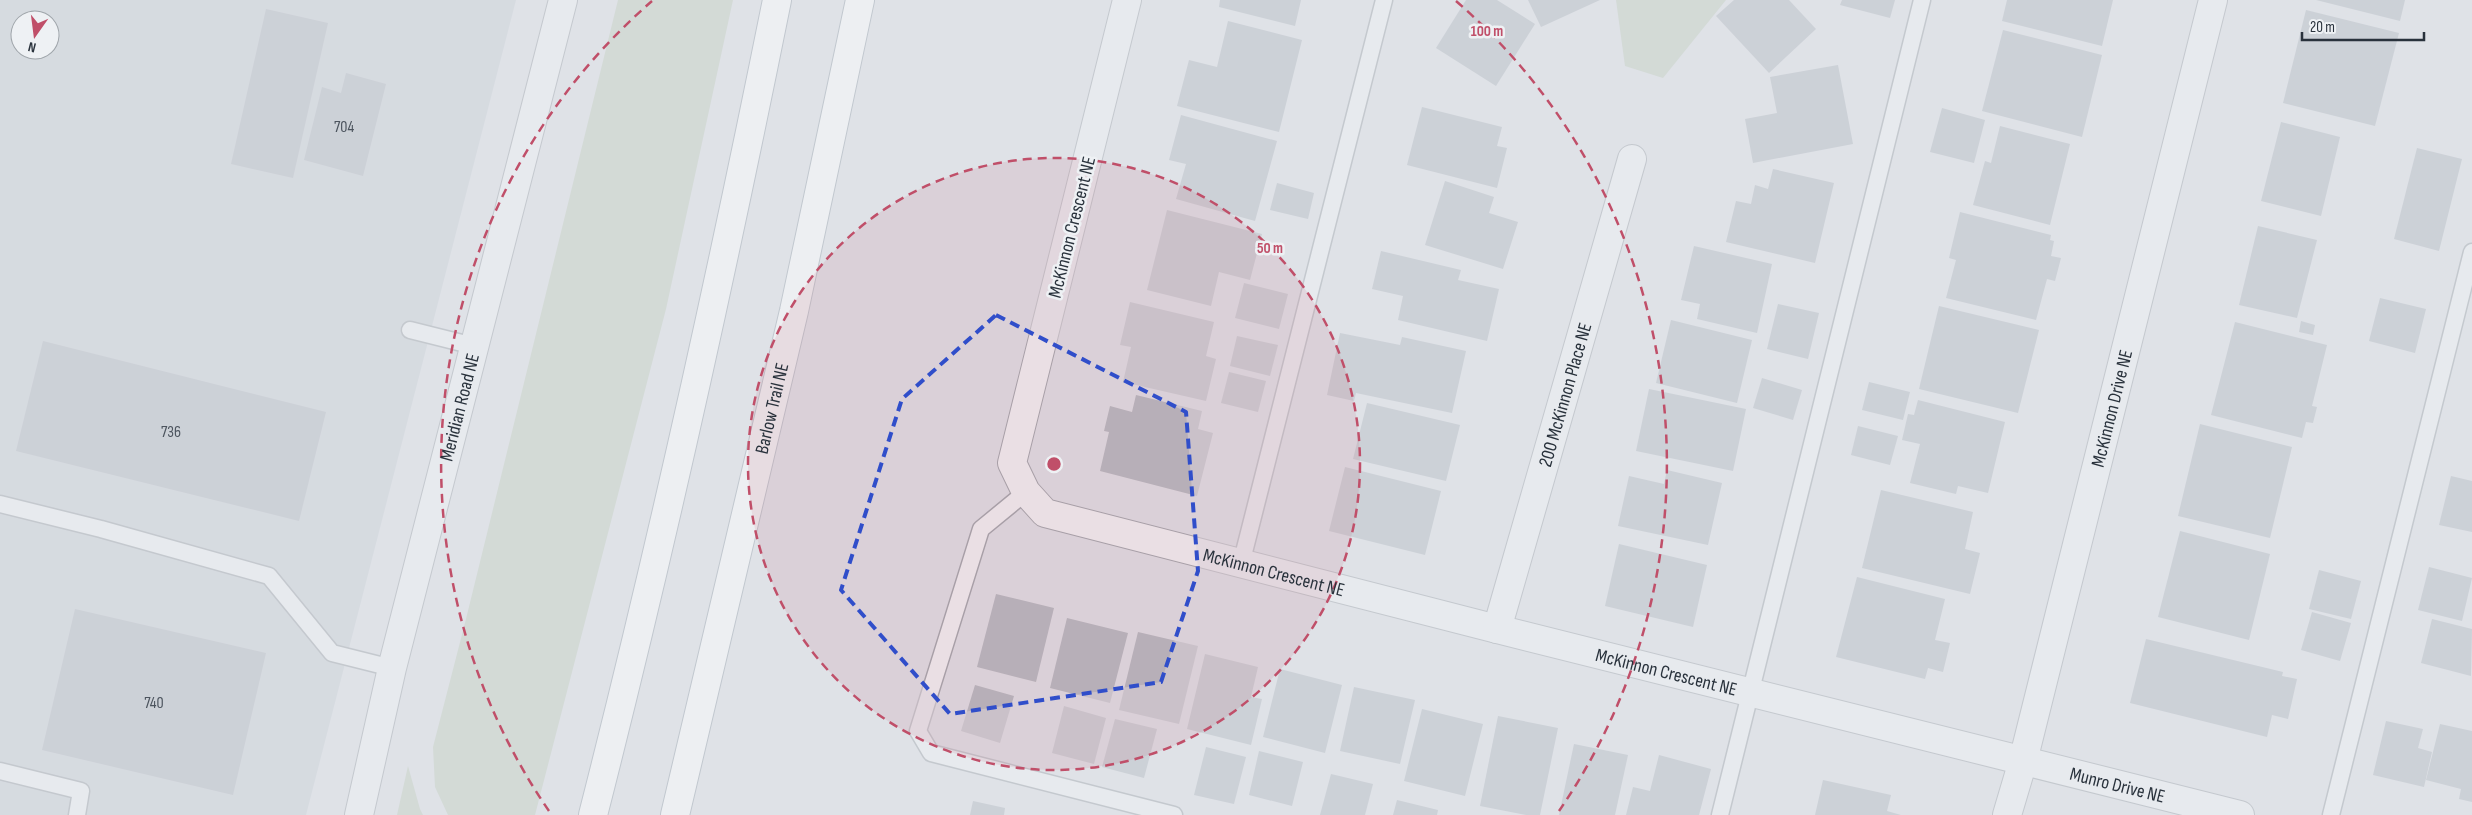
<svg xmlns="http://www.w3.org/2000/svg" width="2472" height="815" font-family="'Sofia Sans Condensed',sans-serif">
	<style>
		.built { fill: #cdd2d8; fill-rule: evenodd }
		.green { fill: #c6d0c1 }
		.building { fill: #b7bcc3 }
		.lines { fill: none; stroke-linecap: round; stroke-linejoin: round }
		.service-casing { stroke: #a5aab0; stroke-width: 19 }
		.minor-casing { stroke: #a5aab0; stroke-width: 30 }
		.primary-casing { stroke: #9fa8b1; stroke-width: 30 }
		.service { stroke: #f1f3f5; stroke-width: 16 }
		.minor { stroke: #f1f3f5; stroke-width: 28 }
		.primary { stroke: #fff; stroke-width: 28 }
		.marked { fill: none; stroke: #1d4ed8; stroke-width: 4; stroke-dasharray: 10 6; stroke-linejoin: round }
		.ring { fill: none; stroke: #c04f69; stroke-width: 2.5; stroke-dasharray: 9 6 }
		.labels { text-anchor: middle; stroke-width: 5; stroke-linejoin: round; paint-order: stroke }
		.number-label { font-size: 16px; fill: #4c545e }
		.street-label { font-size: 19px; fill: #29323c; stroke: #eef1f4 }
		.centre { fill: #c04f69; stroke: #eef1f4; stroke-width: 2.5 }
		.ring-label { font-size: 15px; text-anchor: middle; font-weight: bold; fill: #c04f69; stroke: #eef1f4; stroke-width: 5; stroke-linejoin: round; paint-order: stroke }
	</style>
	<rect width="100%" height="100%" fill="#dfe2e7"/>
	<path class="built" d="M0 0H516L306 815H0ZM20 20H50V50H20Z"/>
	<g class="green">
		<path d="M618 0H733L666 309 535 815H448L435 787 433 747 466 619Z"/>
		<path d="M1616 0H1726L1663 78 1625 66Z"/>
		<path d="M408 766 420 809 423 815H397Z"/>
	</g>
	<g class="building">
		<path d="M1220 0H1301L1295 26 1219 7Z"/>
		<path d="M1466 0H1497L1535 24 1496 86 1436 48Z"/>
		<path d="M1528 0H1600L1541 27Z"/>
		<path d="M1734 0H1789L1816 29 1769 73 1716 16Z"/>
		<path d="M1842 0H1895L1890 18 1840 5Z"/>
		<path d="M2007 0H2113L2102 46 2002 21Z"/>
		<path d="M2316 0H2405L2400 21Z"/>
		<path d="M266 9 328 23 293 178 231 164Z"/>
		<path d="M2306 10 2399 33 2375 126 2283 103Z"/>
		<path d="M1228 21 1302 40 1279 132 1177 106 1189 60 1217 67Z"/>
		<path d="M2003 30 2102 55 2082 137 1982 111Z"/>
		<path d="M1838 65 1853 144 1753 163 1745 119 1777 113 1770 77Z"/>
		<path d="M346 73 386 84 363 176 304 160 322 87 341 93Z"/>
		<path d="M1422 107 1502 127 1497 146 1507 148 1497 188 1407 165Z"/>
		<path d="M1942 108 1985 120 1974 163 1930 152Z"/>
		<path d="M1181 115 1277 141 1255 221 1176 199 1186 164 1169 160Z"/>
		<path d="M2281 122 2340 137 2321 216 2261 201Z"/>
		<path d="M2000 126 2070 144 2050 225 1973 205 1985 161 1991 163Z"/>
		<path d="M2417 148 2462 159 2439 251 2394 239Z"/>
		<path d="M1773 169 1834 183 1815 263 1726 242 1736 201 1751 204 1755 185 1768 189Z"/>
		<path d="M1445 181 1494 197 1489 213 1518 222 1503 269 1425 245Z"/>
		<path d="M1277 183 1314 193 1308 219 1270 210Z"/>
		<path d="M1167 210 1262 234 1250 280 1219 272 1211 306 1147 290Z"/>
		<path d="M1960 212 2051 235 2050 240 2054 241 2051 256 2061 258 2055 281 2047 279 2036 320 1946 298 1956 260 1949 258Z"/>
		<path d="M2258 226 2317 240 2297 318 2239 305Z"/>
		<path d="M1694 246 1772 264 1757 333 1697 319 1700 304 1681 300Z"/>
		<path d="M1381 251 1461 270 1458 280 1499 289 1487 341 1398 320 1403 296 1372 289Z"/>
		<path d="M1244 283 1288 294 1279 329 1235 318Z"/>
		<path d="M2380 298 2426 309 2415 353 2369 341Z"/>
		<path d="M1130 302 1214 322 1206 356 1216 359 1206 401 1123 382 1131 347 1120 345Z"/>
		<path d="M1778 304 1819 313 1808 359 1767 349Z"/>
		<path d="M1939 306 2039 330 2018 413 1919 389Z"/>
		<path d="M1671 320 1752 340 1737 403 1656 383Z"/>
		<path d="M2301 321 2315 325 2313 335 2299 332Z"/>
		<path d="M2235 322 2327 345 2312 406 2317 407 2313 423 2306 422 2302 438 2211 415Z"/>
		<path d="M1340 333 1400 345 1402 337 1466 351 1452 413 1356 393 1354 401 1327 395Z"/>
		<path d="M1237 336 1278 345 1270 376 1230 366Z"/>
		<path d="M43 341 326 412 299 521 16 451Z"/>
		<path d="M1229 372 1266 381 1258 412 1221 403Z"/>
		<path d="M1762 378 1802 390 1793 420 1753 408Z"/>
		<path d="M1869 382 1910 392 1903 420 1862 410Z"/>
		<path d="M1649 389 1746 409 1733 471 1636 451Z"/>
		<path d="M1136 395 1202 411 1198 429 1213 433 1197 496 1100 471 1109 432 1104 431 1110 406 1132 412Z"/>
		<path d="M1918 400 2005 422 1988 493 1958 486 1956 494 1910 483 1920 444 1902 440 1908 414 1914 415Z"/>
		<path d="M1367 403 1460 425 1446 481 1353 459Z"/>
		<path d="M2200 424 2292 447 2270 538 2178 516Z"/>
		<path d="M1858 426 1898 436 1890 465 1851 455Z"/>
		<path d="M1345 467 1441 491 1425 555 1329 531Z"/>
		<path d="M1667 470 1722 483 1708 545 1618 526 1629 476 1664 484Z"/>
		<path d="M2451 476 2472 481V532L2439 525Z"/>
		<path d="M1881 490 1973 512 1965 549 1980 553 1970 594 1862 568Z"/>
		<path d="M2180 531 2270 554 2249 640 2158 617Z"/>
		<path d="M1619 544 1707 565 1693 627 1605 606Z"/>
		<path d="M2429 567 2472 578 2462 621 2418 610Z"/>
		<path d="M2319 570 2361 581 2351 619 2309 609Z"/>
		<path d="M1857 577 1945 599 1935 640 1950 643 1943 672 1928 668 1925 679 1836 657Z"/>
		<path d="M996 594 1054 608 1036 682 977 667Z"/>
		<path d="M75 609 266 653 233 795 42 750Z"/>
		<path d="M2312 612 2351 623 2340 661 2301 650Z"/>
		<path d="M1067 618 1128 633 1110 703 1050 688Z"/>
		<path d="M2432 619 2472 629 2471 676 2421 663Z"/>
		<path d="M1138 632 1198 646 1179 724 1119 710Z"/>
		<path d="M2146 639 2283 672 2282 676 2297 679 2288 719 2272 715 2267 737 2130 703Z"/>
		<path d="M1205 654 1258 667 1251 697 1262 699 1251 745 1187 729Z"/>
		<path d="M1280 669 1342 685 1325 753 1263 737Z"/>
		<path d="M975 685 1014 696 1000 743 961 731Z"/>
		<path d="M1354 687 1415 700 1400 764 1340 751Z"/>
		<path d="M1064 706 1106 718 1094 764 1052 753Z"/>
		<path d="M1422 709 1483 724 1465 796 1404 781Z"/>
		<path d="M1498 716 1558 728 1540 815H1526L1480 806Z"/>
		<path d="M1115 719 1157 729 1144 778 1102 767Z"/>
		<path d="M2386 721 2423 729 2418 748 2432 752 2424 787 2373 775Z"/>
		<path d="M2440 724 2472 731V802L2459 799 2461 789 2426 780Z"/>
		<path d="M1574 744 1628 755 1615 815H1559Z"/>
		<path d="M1206 747 1246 757 1234 804 1194 795Z"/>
		<path d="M1259 751 1303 762 1292 806 1249 795Z"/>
		<path d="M1659 755 1711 769 1699 815H1626L1633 787 1650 791Z"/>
		<path d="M1331 774 1373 784 1365 815H1320Z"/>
		<path d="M1823 780 1891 795 1887 811 1901 815H1815Z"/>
		<path d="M1397 800 1438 810 1437 815H1393Z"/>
		<path d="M973 801 1005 808 1004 815H970Z"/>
	</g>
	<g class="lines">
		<g class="service-casing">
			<g id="service">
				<path d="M410 330 474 346"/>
				<path d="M1026 492 981 529 918 731 931 753 1174 815"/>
				<path d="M0 504 101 529 269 576 332 653 392 668"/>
				<path d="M1241 564 1384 0"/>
				<path d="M0 771 81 791 77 815"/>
				<path d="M1720 815 1922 0"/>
				<path d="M2331 815 2472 252"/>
			</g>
		</g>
		<g class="minor-casing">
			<g id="minor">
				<path id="s1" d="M1127 0 1012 463 1026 492 1045 513 1497 629 2240 815"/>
				<path id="s2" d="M1497 629 1632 159"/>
				<path id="s3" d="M359 815 392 668 563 0"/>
				<path id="s4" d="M2007 815 2023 761 2213 0"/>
			</g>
		</g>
		<g class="primary-casing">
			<g id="primary">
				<path d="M593 815C662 545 722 273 777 0"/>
				<path id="s5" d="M675 815 794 311 860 0"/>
			</g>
		</g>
		<use href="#service" class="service"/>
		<use href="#minor" class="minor"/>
		<use href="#primary" class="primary"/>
	</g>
	<path d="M0 0H2472V815H0ZM996 315 1186 412 1198 571 1161 682 950 714 841 590 902 399Z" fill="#dfe2e7" fill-opacity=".55" fill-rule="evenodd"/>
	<path class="marked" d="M996 315 1186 412 1198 571 1161 682 950 714 841 590 902 399Z"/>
	<circle cx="1054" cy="464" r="306" fill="#c04f69" fill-opacity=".12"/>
	<g class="ring">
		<circle cx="1054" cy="464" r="306"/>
		<path d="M549 811A613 613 0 0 1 652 1M1456 1A613 613 0 0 1 1559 811"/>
	</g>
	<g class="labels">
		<g class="number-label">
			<text x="344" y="132">704</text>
			<text x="171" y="437">736</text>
			<text x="154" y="708">740</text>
		</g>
		<g class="street-label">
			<text transform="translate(1071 227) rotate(-76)" y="7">McKinnon Crescent NE</text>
			<text dy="7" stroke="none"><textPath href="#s2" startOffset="244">200 McKinnon Place NE</textPath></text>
			<text dy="7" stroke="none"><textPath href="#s3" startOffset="420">Meridian Road NE</textPath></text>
			<text dy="7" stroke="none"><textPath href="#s5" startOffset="418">Barlow Trail NE</textPath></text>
			<text dy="7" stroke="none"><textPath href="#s4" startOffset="420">McKinnon Drive NE</textPath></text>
			<text dy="7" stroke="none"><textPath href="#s1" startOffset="774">McKinnon Crescent NE</textPath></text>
			<text dy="7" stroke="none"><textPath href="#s1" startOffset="1179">McKinnon Crescent NE</textPath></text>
			<text dy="7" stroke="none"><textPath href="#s1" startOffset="1644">Munro Drive NE</textPath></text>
		</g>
	</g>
	<circle cx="1054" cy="464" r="8" class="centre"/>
	<g class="ring-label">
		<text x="1487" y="36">100 m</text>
		<text x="1270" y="253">50 m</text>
	</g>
	<g transform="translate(35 35) rotate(194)"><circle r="24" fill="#eef1f4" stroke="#9fa5aa"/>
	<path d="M0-4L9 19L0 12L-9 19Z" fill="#c04f69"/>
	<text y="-8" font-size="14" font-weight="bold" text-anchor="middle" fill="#29323c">N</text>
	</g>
	<path d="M2302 32v8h122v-8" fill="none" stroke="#29323c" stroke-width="2.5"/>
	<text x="2310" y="32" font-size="15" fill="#29323c" stroke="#eef1f4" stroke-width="4" paint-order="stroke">20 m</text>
</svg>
